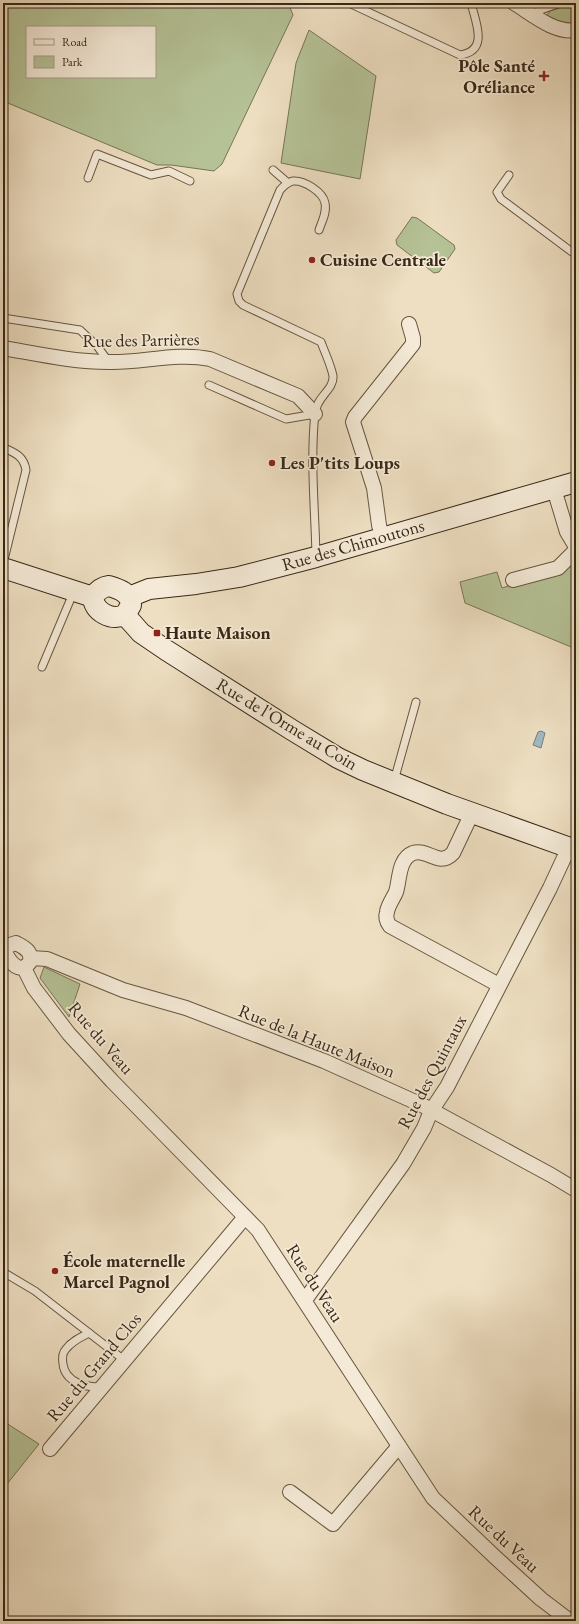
<svg xmlns="http://www.w3.org/2000/svg" width="579" height="1624" font-family="'EB Garamond',serif">
	<style>
		.green { fill: #b5c296; stroke: #777556; fill-rule: evenodd }
		.water { fill: #a0b9bf; stroke: #777f7b }
		.lines { fill: none; stroke-linecap: round; stroke-linejoin: round }
		.service-casing { stroke: #665640; stroke-width: 9 }
		.minor-casing { stroke: #665640; stroke-width: 16 }
		.secondary-casing { stroke: #392815; stroke-width: 22 }
		.service { stroke: #f4ead7; stroke-width: 7 }
		.minor { stroke: #f4ead7; stroke-width: 14 }
		.secondary { stroke: #f4ead7; stroke-width: 20 }
		.poi-dot { fill: #8f2418; stroke: #f4ead7; stroke-width: 1.5 }
		.labels { text-anchor: middle; stroke-width: 3.5; stroke-linejoin: round; paint-order: stroke }
		.poi-label { font-size: 18px; font-weight: bold; fill: #392815; stroke: #f4ead7; text-anchor: start }
		.street-label { font-size: 18px; fill: #392815; stroke: #f4ead7 }
	</style>
	<rect width="100%" height="100%" fill="#eedfc2"/>
	<filter id="stains"><feTurbulence type="fractalNoise" baseFrequency=".005" numOctaves="4"/><feColorMatrix values="0 0 0 0 .2 0 0 0 0 .09 0 0 0 0 .02 0 0 0 .5 -.17"/></filter>
	<radialGradient id="worn" r=".72"><stop offset=".6" stop-color="#630" stop-opacity="0"/><stop offset="1" stop-color="#630" stop-opacity=".3"/></radialGradient>
	<g class="green">
		<path d="M3 3H288L293 15 222 164 214 171 171 165H157L3 101ZM27 27H155V77H27Z"/>
		<path d="M576 3V23H561L547 15 550 11Z"/>
		<path d="M309 30 376 76 360 179 281 163 296 63Z"/>
		<path d="M412 217 417 218 454 245 455 249 439 272 434 273 397 245 396 240Z"/>
		<path d="M576 558V649L465 603 460 582 497 572 502 588 560 570Z"/>
		<path d="M44 967 80 984 69 1017 40 978Z"/>
		<path d="M3 1421 39 1444 3 1489Z"/>
	</g>
	<path class="water" d="M541 731 545 733 541 748 533 745 538 732Z"/>
	<g class="lines">
		<g class="service-casing">
			<g id="service">
				<path d="M349 3 460 55C489 51 476 23 471 3"/>
				<path d="M535 16 538 11 560 3"/>
				<path d="M273 170 288 183"/>
				<path d="M509 175 497 192 501 199 572 252H576"/>
				<path d="M88 178 97 154 151 175 169 171 190 181"/>
				<path d="M3 318 80 330 97 346 109 362"/>
				<path d="M209 385 286 419 315 414"/>
				<path d="M316 556C315 509 310 460 315 413 317 396 334 390 333 376 331 365 325 353 321 342L243 305 239 301 237 294 280 190C284 186 287 182 293 181 304 180 323 192 325 203 327 213 322 221 319 230"/>
				<path d="M3 564 26 470C24 457 16 453 4 448"/>
				<path d="M42 667 74 591"/>
				<path d="M394 781 416 702"/>
				<path d="M3 1272 35 1291 124 1360"/>
				<path d="M89 1333C81 1337 72 1341 66 1349 62 1353 62 1358 63 1364 65 1382 87 1389 102 1386"/>
			</g>
		</g>
		<g class="minor-casing">
			<g id="minor">
				<path d="M514 3C532 14 555 34 576 30"/>
				<path d="M3 348C38 354 73 362 109 362 142 363 177 352 210 359L298 396 315 414"/>
				<path d="M554 489 567 532 576 547"/>
				<path d="M382 537 379 525 374 488 353 422 355 417 413 344V338L409 324"/>
				<path d="M513 580 558 568 576 550"/>
				<path d="M472 813 453 853C439 868 428 848 413 853 398 859 400 880 396 892 393 899 388 905 387 912 385 918 387 922 390 926L499 985"/>
				<path d="M16 943C25 948 32 951 30 962 20 975 10 963 5 952L7 946Z"/>
				<path d="M31 958 47 959 123 990 186 1008 324 1061 422 1105 551 1175 576 1190"/>
				<path d="M24 968 34 988 69 1034 112 1081 258 1230 433 1498 495 1557 541 1599 570 1621"/>
				<path d="M305 1300 403 1164 424 1128 431 1111 447 1087 550 888 569 847"/>
				<path d="M50 1449 245 1217"/>
				<path d="M290 1492 333 1524 399 1446"/>
			</g>
		</g>
		<g class="secondary-casing">
			<g id="secondary">
				<path d="M3 568 93 597"/>
				<path d="M109 586C119 589 131 593 131 605L125 615C111 621 94 612 93 597 97 591 101 587 109 586Z"/>
				<path d="M129 597 149 589 196 584 239 577 316 557 576 482"/>
				<path d="M125 615 141 633 166 650 292 730 338 758 363 770 447 804 576 850"/>
			</g>
		</g>
		<use href="#service" class="service"/>
		<use href="#minor" class="minor"/>
		<use href="#secondary" class="secondary"/>
	</g>
	<g class="poi-dot">
		<path d="M542 70h4v4h4v4h-4v4h-4v-4h-4v-4h4z"/>
		<circle cx="312" cy="260" r="4"/>
		<circle cx="272" cy="463" r="4"/>
		<rect x="153" y="629" width="8" height="8" rx="2"/>
		<circle cx="55" cy="1271" r="4"/>
	</g>
	<g class="labels">
		<g class="poi-label">
			<text x="535" y="72" text-anchor="end">Pôle Santé<tspan x="535" dy="21">Oréliance</tspan></text>
			<text x="320" y="266">Cuisine Centrale</text>
			<text x="280" y="469">Les P'tits Loups</text>
			<text x="165" y="639">Haute Maison</text>
			<text x="63" y="1267">École maternelle<tspan x="63" dy="21">Marcel Pagnol</tspan></text>
		</g>
		<g class="street-label">
			<text transform="translate(141 340) rotate(-1)" y="6">Rue des Parrières</text>
			<text transform="translate(353 545) rotate(-16)" y="6">Rue des Chimoutons</text>
			<text transform="translate(287 724) rotate(31)" y="6">Rue de l'Orme au Coin</text>
			<text transform="translate(101 1038) rotate(49)" y="6">Rue du Veau</text>
			<text transform="translate(317 1041) rotate(22)" y="6">Rue de la Haute Maison</text>
			<text transform="translate(432 1072) rotate(-62)" y="6">Rue des Quintaux</text>
			<text transform="translate(315 1283) rotate(57)" y="6">Rue du Veau</text>
			<text transform="translate(94 1367) rotate(-50)" y="6">Rue du Grand Clos</text>
			<text transform="translate(504 1539) rotate(43)" y="6">Rue du Veau</text>
		</g>
	</g>
	<rect width="579" height="1624" fill="none" stroke="#eedfc2" stroke-width="16"/>
	<rect x="4" y="4" width="571" height="1616" fill="none" stroke="#392815" stroke-width="2"/>
	<rect x="8" y="8" width="563" height="1608" fill="none" stroke="#392815"/>
	<rect x="26" y="26" width="130" height="52" fill="#f4ead7" stroke="#a99c89"/>
	<rect x="34" y="39" width="20" height="6" fill="#f4ead7" stroke="#a99c89"/>
	<text x="62" y="46" font-size="12" fill="#392815">Road</text>
	<rect x="34" y="56" width="20" height="12" fill="#b5c296" stroke="#a99c89"/>
	<text x="62" y="66" font-size="12" fill="#392815">Park</text>
	<rect width="100%" height="100%" filter="url(#stains)"/>
	<rect width="100%" height="100%" fill="url(#worn)"/>
</svg>
